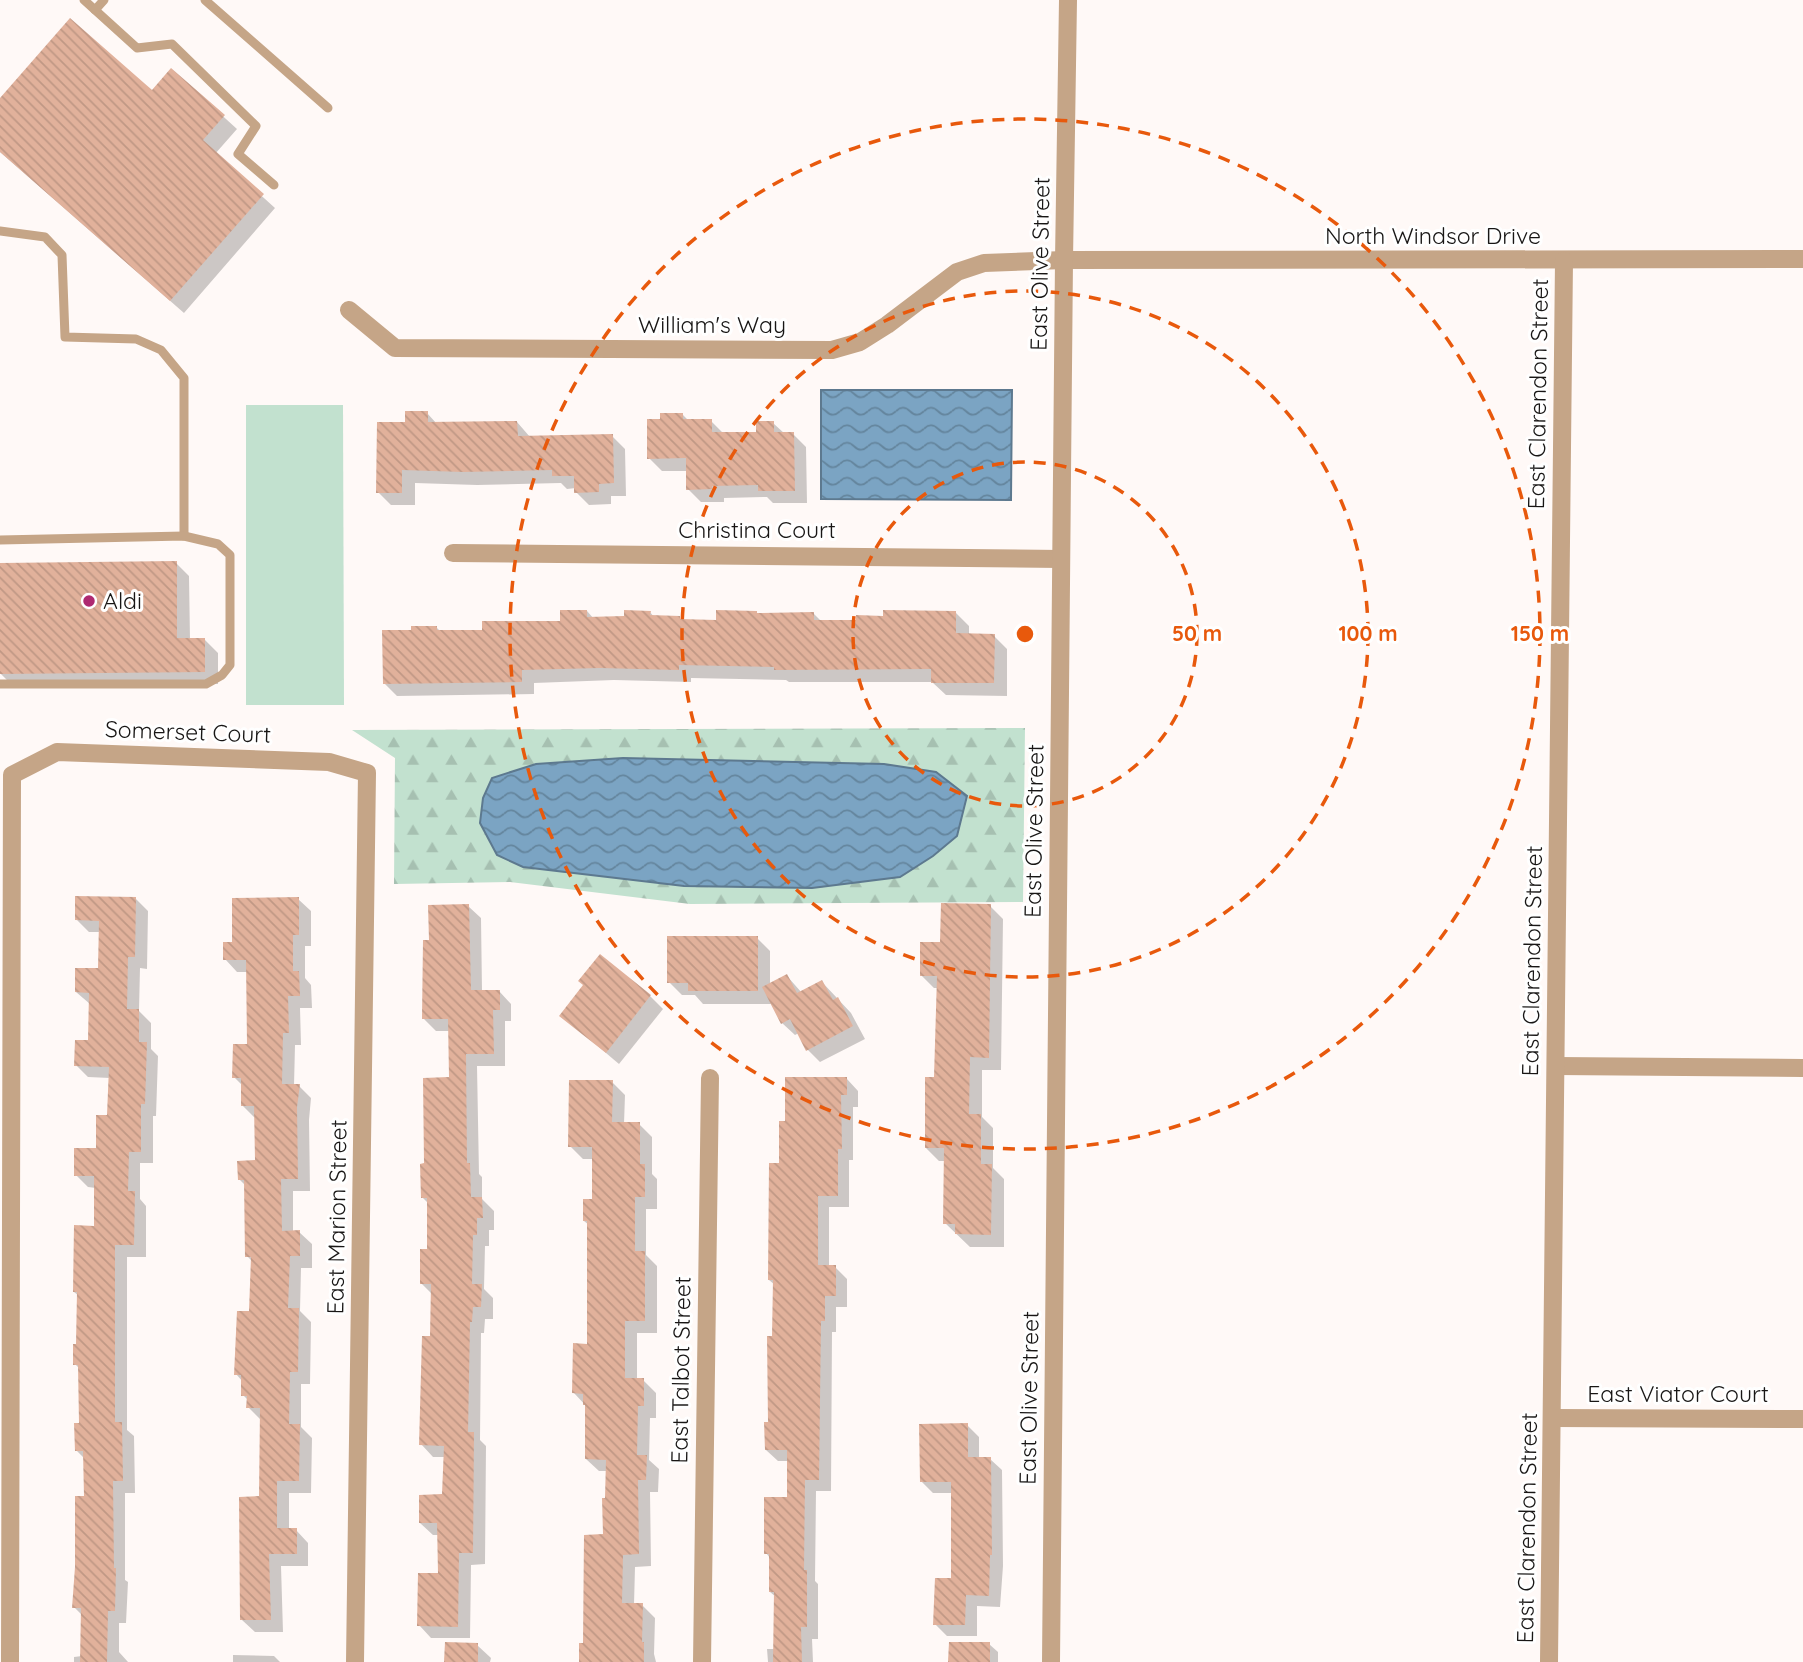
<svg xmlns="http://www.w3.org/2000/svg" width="1803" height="1662" font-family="Quicksand,sans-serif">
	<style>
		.grass { fill: #c2e1cf }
		.forest { fill: url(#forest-firs) }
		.water { fill: url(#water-waves); stroke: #5d798f; stroke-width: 2 }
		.shadow { fill: #0003 }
		.building { fill: url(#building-back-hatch) }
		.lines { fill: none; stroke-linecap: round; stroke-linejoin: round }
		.service { stroke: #c5a587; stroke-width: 9 }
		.minor { stroke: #c5a587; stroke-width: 18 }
		.ring { fill: none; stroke: #e8590c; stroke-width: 3.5; stroke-dasharray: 12 9 }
		.poi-dot { fill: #ae2971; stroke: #fff; stroke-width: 2.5 }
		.labels { text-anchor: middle; stroke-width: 6; stroke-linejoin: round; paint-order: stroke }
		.street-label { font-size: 23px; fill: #181615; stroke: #fff }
		.poi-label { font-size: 23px; fill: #181615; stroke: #fff; text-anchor: start }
		.centre { fill: #e8590c; stroke: #fff; stroke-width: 3.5 }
		.ring-label { font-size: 21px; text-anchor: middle; font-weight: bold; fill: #e8590c; stroke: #fff; stroke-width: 6; stroke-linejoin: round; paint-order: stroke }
	</style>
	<defs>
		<pattern id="forest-firs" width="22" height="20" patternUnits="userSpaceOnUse" patternTransform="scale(1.75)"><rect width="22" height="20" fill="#c2e1cf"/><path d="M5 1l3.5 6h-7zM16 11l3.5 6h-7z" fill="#a6c0b1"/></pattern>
		<pattern id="water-waves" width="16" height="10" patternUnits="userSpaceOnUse" patternTransform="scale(1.75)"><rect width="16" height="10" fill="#7ba4c3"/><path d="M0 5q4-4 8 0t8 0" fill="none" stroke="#64859d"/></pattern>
		<pattern id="building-back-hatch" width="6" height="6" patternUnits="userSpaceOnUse" patternTransform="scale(1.75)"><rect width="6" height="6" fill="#e1b19b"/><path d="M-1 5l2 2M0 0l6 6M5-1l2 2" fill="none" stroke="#c09885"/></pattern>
	</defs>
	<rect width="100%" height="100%" fill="#fff9f7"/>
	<path class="grass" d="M246 405H343L344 705H246Z"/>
	<path class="forest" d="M1025 728 1023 902 690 904 510 882 394 884 395 758 352 730Z"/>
	<g class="water">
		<path d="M821 390H1012L1011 500 821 499Z"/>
		<path d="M623 758 884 764 936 772 967 796 957 836 933 856 900 877 812 888 684 886 523 867 497 855 480 823 483 798 492 778 536 764Z"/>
	</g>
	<g class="shadow">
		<path d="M172 70 237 129 215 154 275 208 184 313 0 152V101L152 93Z"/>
		<path d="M427 413 437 424 517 422 530 437 612 436 625 449 626 496H611V504L589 505 576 492V488L567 489 561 483 477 485 415 483V505H391L378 492 407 424Z"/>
		<path d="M683 415 689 421H711L724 434 758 433 773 423 785 434H793L806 447 807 503H773L767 497 724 498V502H701L688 489V471H662L649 458 662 421Z"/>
		<path d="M176 563 189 576 190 640H205L218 653V684L13 686 0 673V565Z"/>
		<path d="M587 611 594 619 625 618 650 612 654 617 679 618 682 621 718 622 758 615 814 614 822 622H857L956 613 969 626V635L994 636 1007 649V696L946 695 932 682H789L786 680 691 678V682L614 680 534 683V694L397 696 384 683 412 632 437 628 441 632 484 631 562 623Z"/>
		<path d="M135 898 148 911 147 969 140 968 139 1011 151 1023V1049L158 1056 156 1116H153V1163H140V1199L146 1206V1257H127V1430L134 1436 135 1493H125V1580L128 1582 126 1623H119V1652L128 1662H74V1657L82 1656 83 1616 74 1607 86 1498 85 1459 76 1450 81 1425 80 1369 75 1364 78 1346 79 1296 74 1292 95 1227 96 1188 88 1187 76 1175 98 1150 109 1117 110 1078 88 1077 76 1065 90 1042V1004L76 992 100 970 101 932H89L77 920Z"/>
		<path d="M298 899 311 911V946H305V978L311 985 312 1008H300L301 1045H295L294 1086H299L311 1098 309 1120 310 1191H293V1232H299L312 1244V1268H301L300 1311 311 1322 310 1384H301V1427L312 1438 311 1493H289V1530H296L308 1543V1566H281L283 1632H255L242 1620 261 1498V1420L248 1407V1400L243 1395V1382L236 1374 251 1313 252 1261 247 1256 246 1186 239 1179 257 1162 255 1118 242 1105 243 1086 234 1077 248 1046 247 972H237L225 959 233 943Z"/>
		<path d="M468 906 481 918 482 991H499L511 1004V1021H505V1066H477L479 1174 482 1177V1199L494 1211V1230H489V1246H485L484 1289 493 1298V1319H485L484 1333H481L480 1440 486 1446 485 1564 471 1565 470 1638H431L419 1625 439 1575V1535H433L420 1523 444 1496 445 1457H433L421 1444 432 1338 433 1295 421 1283 429 1251V1204L422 1197 426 1165 450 1079V1031H436L424 1019 430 942Z"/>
		<path d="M990 906 1003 919 1001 1070H982V1117L993 1128V1168L1004 1179V1247H970L945 1223V1161H939L926 1148 936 1078 938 988H934L921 975 942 944Z"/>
		<path d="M757 938 770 951V985L787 976 802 993 822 982 851 1013 865 1039 820 1062 807 1049 799 1033 795 1035 782 1023 773 1004H703L695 995H682L669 982Z"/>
		<path d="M585 986 650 996 663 1009 619 1064 561 1015Z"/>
		<path d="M847 1079 858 1091V1107H853V1160H849V1207H829V1267H835L847 1279V1307H836V1332H832L831 1491H816L815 1581 818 1584V1639H812L813 1662H768L767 1649H775L776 1597 770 1592V1558L766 1553 789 1499 788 1461H778L766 1450 770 1424 775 1285 769 1280 786 1122Z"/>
		<path d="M612 1082 625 1095 624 1124H639L652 1137V1174L657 1179V1209H646V1255L657 1266V1333H637V1380H643L656 1393V1418H650L649 1460 659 1469 658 1492H650L651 1566 635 1567 634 1605H642L655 1618 654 1654 656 1662H581L605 1536 607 1471H599L586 1459 587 1407 574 1393 589 1345V1225L584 1221 594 1200V1159H583L570 1146Z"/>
		<path d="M967 1425 979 1437V1459H990L1002 1470 1003 1566 1000 1607 977 1606V1636H947L935 1624 953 1580V1493H933L921 1481Z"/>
		<path d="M989 1644 998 1652V1662H950Z"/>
		<path d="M477 1645 491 1658 490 1662H446Z"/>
		<path d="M233 1655 274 1656 280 1662H233Z"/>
	</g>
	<g class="building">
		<path d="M70 18 152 90 171 68 225 115 203 140 264 194 170 301 0 152V98Z"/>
		<path d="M405 411H428V422L517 421 518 436 613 434 614 483 599 484V492L574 493V476H552V470L463 472 402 470V493H376L377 422H405Z"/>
		<path d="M660 413H683V419H712V432H756V421H774V432H794L795 491H758V485L712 486V489L686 490V458L647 459V419H660Z"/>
		<path d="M177 561V638H205V672L0 674V563Z"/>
		<path d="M560 610H587V617L624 616V610L651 611 650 615 680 616V619L716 620V610L757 611V613L814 612V620H856V615L883 616V610L956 611V633L995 634 994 683H931V669L774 670V667L679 665V670L600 668 522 670V682L383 684 382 630H411V626H437V630H482V621H560Z"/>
		<path d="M75 896 136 897 135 957H128L127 1009H139V1042H147L145 1104H141V1152H129L128 1191H135L134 1245H115V1422H122L123 1481H113L114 1568H116L115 1611H108L107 1662H80L81 1608H72L75 1567V1496H84L83 1451H75L74 1423H79L78 1365H73V1344H76L77 1292H73L74 1225 94 1226V1176H74V1148H96V1115H107L109 1067 74 1066 75 1040H88L89 993 75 992V968H98L99 921 75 920Z"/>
		<path d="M299 897V935H293V971H299L300 996H288L289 1033H283L282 1084H300L297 1107 298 1179H281L282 1231 300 1230V1256H290L288 1308H299L298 1372H290L289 1424H300L299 1481H277V1528H297V1554H269L271 1620H240L239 1497 259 1496 260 1408H246L247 1396H241V1375H234L237 1311H249L251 1257H245L244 1180H238L237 1161 255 1160 254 1106H241V1078H232L233 1044H247L246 960H223V942H232V898Z"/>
		<path d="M941 903 991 904 989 1058 970 1057 969 1114H981V1164H992L991 1235 955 1234V1224H943L944 1148H925V1077H934L937 976H920V942H940Z"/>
		<path d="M469 904 471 990H500V1010H493L494 1054H466L467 1163H470L471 1197H482L483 1218H477V1235H473L472 1284H482L481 1307H473L472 1322H470L468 1432H474L473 1553H459L458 1627 417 1626 418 1573H438L437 1523H419V1495L442 1494 444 1446 419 1445 422 1336H430L431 1284H420V1249H427V1198H421L420 1164 424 1163 423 1078 449 1077 448 1019H422L423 940H429L428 905Z"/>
		<path d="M667 936H758V991H688V983H667Z"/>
		<path d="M600 954 651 995 606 1053 559 1016 583 985 578 981Z"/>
		<path d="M787 974 797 993 822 980 833 1000 838 997 853 1026 806 1051 790 1019 781 1024 762 987Z"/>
		<path d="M785 1077H847V1095H841L842 1149H838V1196H818V1265H836V1296H825V1321H821L819 1480H805L804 1570H807V1627H801L802 1662H773L774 1592H769V1554H764V1497H787V1450H765L764 1422H768L767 1336H772L773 1280H768L769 1163H779V1121H785Z"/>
		<path d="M569 1080H613L612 1122H640V1164H645V1197H635V1251H645V1321H625V1378H644V1406H638L637 1455H647L646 1480H638L639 1554 623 1555 622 1603H643L642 1642H644V1662H579V1643H583L584 1535 603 1534 602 1498H605L606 1460 585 1459V1405H583V1394L572 1393 573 1343 587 1344V1221H583V1199H592V1147H568Z"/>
		<path d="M968 1423V1457H991L992 1555H990L989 1596 966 1595 965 1625H933L935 1578H951V1482H920L919 1424Z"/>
		<path d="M445 1642 478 1643V1662H444Z"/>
		<path d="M949 1642H990V1662H948Z"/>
	</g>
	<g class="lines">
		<g class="service">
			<path d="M84 0 137 48 172 44 256 126 238 154 274 185"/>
			<path d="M205 0 328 108"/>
			<path d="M95 10 104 0"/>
			<path d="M0 231 45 237 62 255 65 337 136 339 161 350 184 378V536"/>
			<path d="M0 540 184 536 218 544 230 555V665L222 675 206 684H0"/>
		</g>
		<g class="minor">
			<path d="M349 310 395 348 832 350 860 342 887 325 957 272 984 263 1064 260 1803 259"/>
			<path d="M453 553 1061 559"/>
			<path d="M1556 1066 1803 1068"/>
			<path d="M1553 1418 1803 1419"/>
			<path d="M10 1662 12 775 57 752 329 762 367 773 355 1662"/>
			<path d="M702 1662 710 1078"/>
			<path d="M1051 1662 1064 260 1068 0"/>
			<path d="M1549 1662 1564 261"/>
		</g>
	</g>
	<g class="ring">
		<circle cx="1025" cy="634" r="172"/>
		<circle cx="1025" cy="634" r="343"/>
		<circle cx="1025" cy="634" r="515"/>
	</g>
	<circle class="poi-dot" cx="89" cy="601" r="7"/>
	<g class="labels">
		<g class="street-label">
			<text x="1433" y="244">North Windsor Drive</text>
			<text transform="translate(1040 264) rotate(-89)" y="8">East Olive Street</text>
			<text x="712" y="333">William's Way</text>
			<text transform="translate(1538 394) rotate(-89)" y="8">East Clarendon Street</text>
			<text x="757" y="538">Christina Court</text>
			<text transform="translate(188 732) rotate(2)" y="8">Somerset Court</text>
			<text transform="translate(1034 831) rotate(-89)" y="8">East Olive Street</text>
			<text transform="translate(1532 961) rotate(-89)" y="8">East Clarendon Street</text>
			<text transform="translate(337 1217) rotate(-89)" y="8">East Marion Street</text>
			<text transform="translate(681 1370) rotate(-89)" y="8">East Talbot Street</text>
			<text x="1678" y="1402">East Viator Court</text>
			<text transform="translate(1029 1398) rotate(-89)" y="8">East Olive Street</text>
			<text transform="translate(1527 1528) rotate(-89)" y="8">East Clarendon Street</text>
		</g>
		<g class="poi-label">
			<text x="103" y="609">Aldi</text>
		</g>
	</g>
	<circle cx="1025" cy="634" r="10" class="centre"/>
	<g class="ring-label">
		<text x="1197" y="641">50 m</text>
		<text x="1368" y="641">100 m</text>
		<text x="1540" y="641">150 m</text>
	</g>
</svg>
